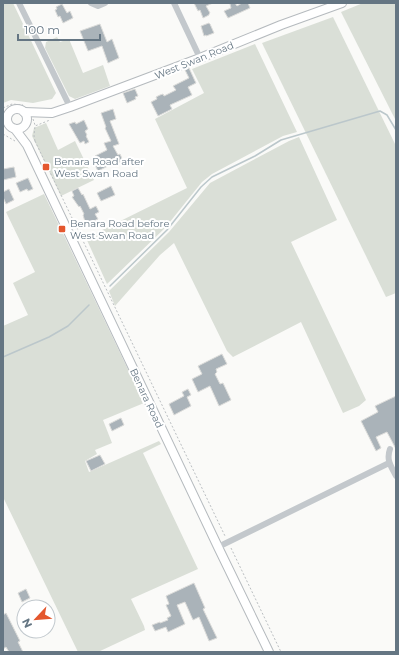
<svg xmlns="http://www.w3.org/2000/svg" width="399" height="655" font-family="Montserrat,sans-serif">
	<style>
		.green { fill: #dadfd7 }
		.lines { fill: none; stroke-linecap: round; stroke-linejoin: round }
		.stream { stroke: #bbc7cb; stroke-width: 1.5 }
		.building { fill: #aab3b9; stroke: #dcdcda }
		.major-casing { stroke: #b5babe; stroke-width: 10 }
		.path { stroke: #bbbfc2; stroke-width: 1; stroke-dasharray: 2 2; stroke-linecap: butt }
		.minor { stroke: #c3c8cc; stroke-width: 6 }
		.major { stroke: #fff; stroke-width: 8 }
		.poi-dot { fill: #e4572e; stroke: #fff; stroke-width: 1.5 }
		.labels { text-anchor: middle; stroke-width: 4; stroke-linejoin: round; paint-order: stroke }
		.street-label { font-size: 10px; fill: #657683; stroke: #fff }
		.poi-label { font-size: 10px; fill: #657683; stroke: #fff; text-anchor: start }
	</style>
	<rect width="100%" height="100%" fill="#fafaf8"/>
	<g class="green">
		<path d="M3 3H13L56 93 52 99 33 103 11 100 3 103Z"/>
		<path d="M363 3H396V121L341 12Z"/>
		<path d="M333 17 396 146V293L386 297 262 43Z"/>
		<path d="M57 37 60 42 69 39 83 73 103 65 110 86 75 99 69 96 45 48 46 42Z"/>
		<path d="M255 44 297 132 283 136 212 174 202 182 165 228 107 284 86 238 187 188 155 119 204 93 192 69Z"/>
		<path d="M46 123 58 150 75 141 94 180 61 196 32 136 34 128Z"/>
		<path d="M299 137 337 220 291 242 366 400 359 406 343 413 301 322 233 357 227 351 174 243 160 255 115 306 109 291 169 232 210 183 289 141Z"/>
		<path d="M44 194 79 267H78H79L144 403 103 420 112 443 95 450 97 454 85 461 89 472 159 441 161 444 143 453 198 569 131 599 144 626 145 630 98 652H78L3 497V326L28 315 13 283 35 272 6 212Z"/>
	</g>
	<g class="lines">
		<g class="stream">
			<path d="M110 286 167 230 201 187 212 177 255 156 281 140 380 111 387 115 396 130"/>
			<path d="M3 357 49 337 68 326 89 305"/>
		</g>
	</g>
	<g class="building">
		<path d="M194 3H213L206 6 210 13 209 14V15L203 18 200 10 198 11Z"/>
		<path d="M232 3H235L237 6 242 3H248L250 8 228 18 224 11 231 8 230 4Z"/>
		<path d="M62 4 67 13 70 11 73 18 63 23 60 16 58 17 55 10 57 9 56 7Z"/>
		<path d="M209 23 210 24 214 33 206 36V35L204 36 201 26Z"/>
		<path d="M100 24 107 42 112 39 119 58 108 63 102 46 88 51 80 31Z"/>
		<path d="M189 68 195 81 196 83 188 87 192 95 170 105 172 109 158 116 151 102 157 99 156 97 160 95 163 94 164 96 176 90 173 86 189 78 185 70Z"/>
		<path d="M135 89 138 96 135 97 136 99 127 103 123 93Z"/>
		<path d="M113 109 116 119 110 121 119 144 113 146 118 155 120 154 123 161 115 164 114 163 98 171 92 159 96 158 95 156 107 150 104 143 111 141 105 128 106 127 101 113Z"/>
		<path d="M84 120 88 129 85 131 87 135 86 136 89 142 85 144 84 141 80 143 69 124 75 122 76 124Z"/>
		<path d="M14 167 16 177 3 180V169Z"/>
		<path d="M28 178 33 189 28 191 27 189 20 192 16 183Z"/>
		<path d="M111 186 115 195 101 201 97 193Z"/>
		<path d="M78 188 82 195 83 194 90 209 96 206 99 212 95 214 98 219 86 225 83 215 84 214 80 206 79 207 72 197 74 196 72 191Z"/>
		<path d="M9 189 14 200 6 204 3 197V192Z"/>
		<path d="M222 354 227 364 216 369 217 372 215 374 220 384 223 383 231 400 219 406 210 386 198 392 192 379 202 374 198 366Z"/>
		<path d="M188 389 191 395 187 397 191 406 174 415 169 404 184 396 182 392Z"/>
		<path d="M396 396V449L387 432 376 437 381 448 376 451 361 421 378 412 375 406Z"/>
		<path d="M121 418 124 425 112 431 109 424Z"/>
		<path d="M100 455 105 464 91 471 86 461Z"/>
		<path d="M194 583 205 608 203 609 217 638 209 641 199 617 193 620 185 602 177 605 185 624 168 632 166 627 155 631 152 625 160 622V623L168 620 167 618 171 616 166 605 169 604 166 596Z"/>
		<path d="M26 589 30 598 22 602 18 593Z"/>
		<path d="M6 613 20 641 18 642 23 652H9L6 647 3 649V615Z"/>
	</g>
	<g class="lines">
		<g class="major-casing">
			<g id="major">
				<circle cx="17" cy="119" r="10"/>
				<path d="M24 112 52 113 70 107 200 58 281 25 342 3"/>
				<path d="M15 129 27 145 218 547 269 652"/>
			</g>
		</g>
		<g class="path">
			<path d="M3 108 12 104 23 105"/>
			<path d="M33 119 35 125"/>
			<path d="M3 134 15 141"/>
			<path d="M35 141 225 536"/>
			<path d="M35 141 34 136 35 126 50 120"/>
			<path d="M231 548 281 652"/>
		</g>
		<g class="minor">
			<path d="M19 3 70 107"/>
			<path d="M91 3 98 6 105 3"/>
			<path d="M174 3 200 58"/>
			<path d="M390 449C386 460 391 466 396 476"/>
			<path d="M218 547 389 463"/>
		</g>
		<use href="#major" class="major"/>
	</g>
	<g class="poi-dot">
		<rect x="42" y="163" width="8" height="8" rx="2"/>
		<rect x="58" y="225" width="8" height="8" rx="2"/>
	</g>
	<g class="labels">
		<g class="street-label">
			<text transform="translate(194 60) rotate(-22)" y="4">West Swan Road</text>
			<text transform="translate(147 398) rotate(65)" y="4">Benara Road</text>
		</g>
		<g class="poi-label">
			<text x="54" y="165">Benara Road after<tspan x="54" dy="12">West Swan Road</tspan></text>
			<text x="70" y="227">Benara Road before<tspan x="70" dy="12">West Swan Road</tspan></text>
		</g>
	</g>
	<rect width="399" height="655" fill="none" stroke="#657683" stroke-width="8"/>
	<g transform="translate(36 619) rotate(244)"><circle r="19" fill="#ffffff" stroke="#c1c8cd"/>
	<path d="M0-3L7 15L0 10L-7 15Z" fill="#e4572e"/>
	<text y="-6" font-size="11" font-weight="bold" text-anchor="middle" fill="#657683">N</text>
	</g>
	<path d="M18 34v6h82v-6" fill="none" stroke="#657683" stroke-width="2"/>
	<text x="24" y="34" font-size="12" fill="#657683" stroke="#ffffff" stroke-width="3" paint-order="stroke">100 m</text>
</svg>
